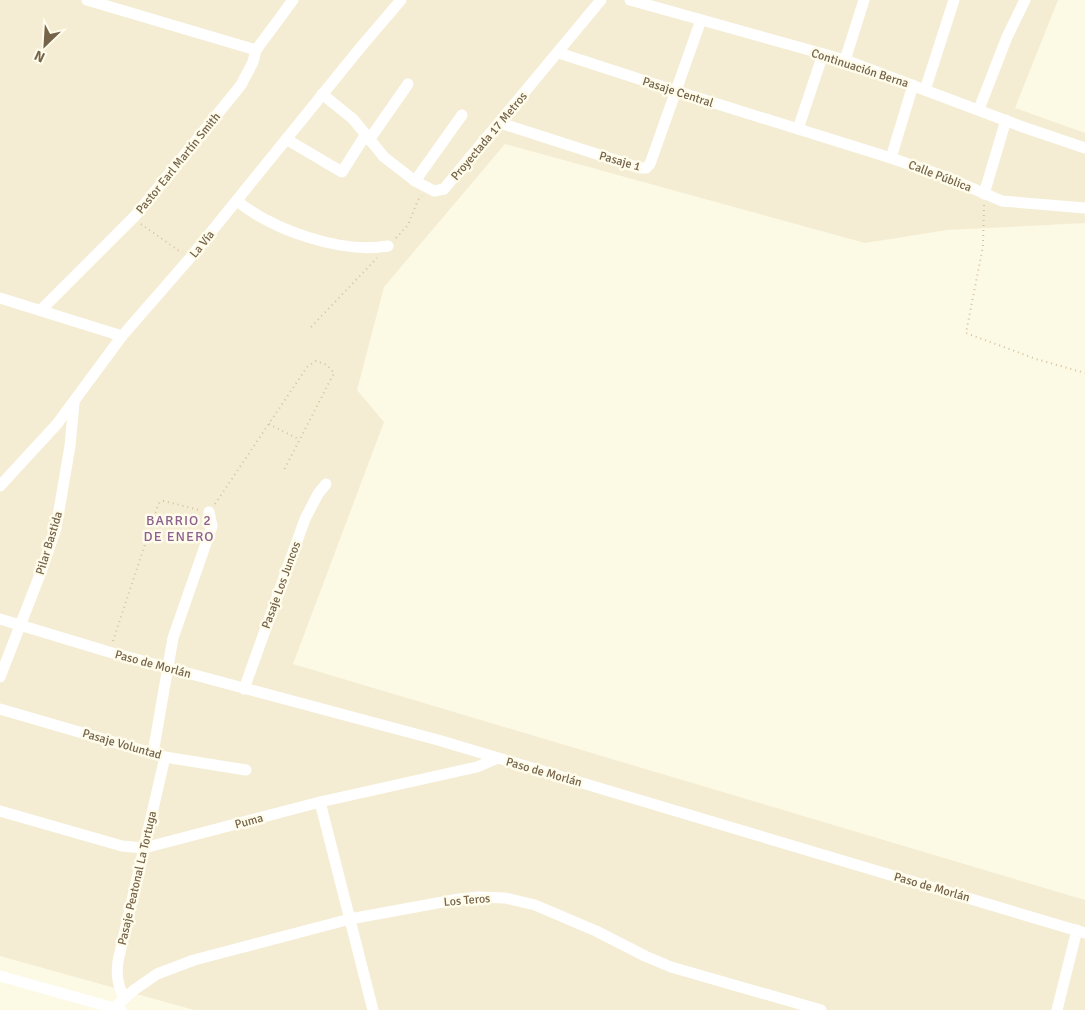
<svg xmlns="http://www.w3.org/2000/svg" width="1085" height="1010" font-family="Signika,sans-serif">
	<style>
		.residential { fill: #f4edd3 }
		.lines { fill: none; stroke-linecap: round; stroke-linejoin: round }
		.path { stroke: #d6c3a0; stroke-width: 2; stroke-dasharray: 1 4; stroke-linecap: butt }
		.minor { stroke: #fff; stroke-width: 11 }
		.labels { text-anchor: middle; stroke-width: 5; stroke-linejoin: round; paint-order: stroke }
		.street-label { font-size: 12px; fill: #75644a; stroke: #fffceb }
		.neighbourhood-label { font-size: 14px; letter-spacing: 1px; fill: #8d6291; stroke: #fffceb }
	</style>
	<rect width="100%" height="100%" fill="#fcf9e5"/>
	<path class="residential" d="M0 0H1058L1015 108 1085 133V223L947 230 865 243 505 144 384 287 357 390 384 422 293 664 1085 900V1010H194L0 956Z"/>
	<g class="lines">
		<g class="path">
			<path d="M984 205 983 246 966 333 1036 359 1085 373"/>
			<path d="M141 224 182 253"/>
			<path d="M396 238 408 225 418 200 422 196"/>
			<path d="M311 327 377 258"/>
			<path d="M269 424 300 440"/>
			<path d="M215 504 307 367 316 361 327 365 334 373 284 470"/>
			<path d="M113 641 158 505 160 502 164 501 199 510"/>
		</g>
		<g class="minor">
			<path d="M87 0 256 50"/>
			<path d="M630 0 845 60 1020 126 1085 148"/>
			<path d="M559 53 676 91 891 158 946 177 1002 201 1085 208"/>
			<path d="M845 60 864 0"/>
			<path d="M925 90 954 0"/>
			<path d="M322 94 353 119 384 157 415 181 434 191 444 189 448 184 601 0"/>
			<path d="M979 109 1007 37 1025 0"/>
			<path d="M500 123 640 168H646L650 164 701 20"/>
			<path d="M798 129 823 54"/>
			<path d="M286 139 342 172 366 134"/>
			<path d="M369 140 408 84"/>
			<path d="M891 158 913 85"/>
			<path d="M415 181 462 115"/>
			<path d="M984 194 1006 120"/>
			<path d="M237 201C273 230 341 254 388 246"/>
			<path d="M0 298 122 336"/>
			<path d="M41 310 135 216 241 85 253 62 256 50 293 0"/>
			<path d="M0 486 57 424 122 336 190 258 360 48 401 0"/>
			<path d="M0 619 109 652 438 740 1085 933"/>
			<path d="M0 677 41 572 56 528 70 446 74 403"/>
			<path d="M244 689 305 519 318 494 326 484"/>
			<path d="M0 709 165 757 246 770"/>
			<path d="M153 753 173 638 212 526 209 512"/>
			<path d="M320 802 373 1010"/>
			<path d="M0 811 122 846 144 848 320 802 477 767 498 758"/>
			<path d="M0 976 121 1010"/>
			<path d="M124 998C118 985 116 976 118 961L165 757"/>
			<path d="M114 1008 134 990 157 974 194 960 350 919 459 899 478 897 505 898 535 905 596 931 645 956 671 967 821 1010"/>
			<path d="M1057 1010 1077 930"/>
		</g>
	</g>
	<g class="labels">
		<g class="street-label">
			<text transform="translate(860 68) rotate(18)" y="4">Continuación Berna</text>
			<text transform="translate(678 92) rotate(18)" y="4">Pasaje Central</text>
			<text transform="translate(489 136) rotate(-50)" y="4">Proyectada 17 Metros</text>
			<text transform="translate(620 161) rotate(16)" y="4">Pasaje 1</text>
			<text transform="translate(178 163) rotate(-51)" y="4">Pastor Earl Martín Smith</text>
			<text transform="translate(940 176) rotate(21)" y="4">Calle Pública</text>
			<text transform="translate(202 244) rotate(-51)" y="4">La Vía</text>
			<text transform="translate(49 543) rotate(-73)" y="4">Pilar Bastida</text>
			<text transform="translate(281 585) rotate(-70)" y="4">Pasaje Los Juncos</text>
			<text transform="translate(153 664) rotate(15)" y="4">Paso de Morlán</text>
			<text transform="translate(122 744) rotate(16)" y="4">Pasaje Voluntad</text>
			<text transform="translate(544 772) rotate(16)" y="4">Paso de Morlán</text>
			<text transform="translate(249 821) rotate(-15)" y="4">Puma</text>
			<text transform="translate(137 878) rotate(-77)" y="4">Pasaje Peatonal La Tortuga</text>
			<text transform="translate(932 887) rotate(16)" y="4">Paso de Morlán</text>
			<text transform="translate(467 900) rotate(-5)" y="4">Los Teros</text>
		</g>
		<g class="neighbourhood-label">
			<text x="179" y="525">BARRIO 2<tspan x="179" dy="16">DE ENERO</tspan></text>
		</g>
	</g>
	<g transform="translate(45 45) rotate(205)" stroke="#fffceb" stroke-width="4" paint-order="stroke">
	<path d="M0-4L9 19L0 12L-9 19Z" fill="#75644a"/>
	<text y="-8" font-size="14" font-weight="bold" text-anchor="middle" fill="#75644a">N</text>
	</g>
</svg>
